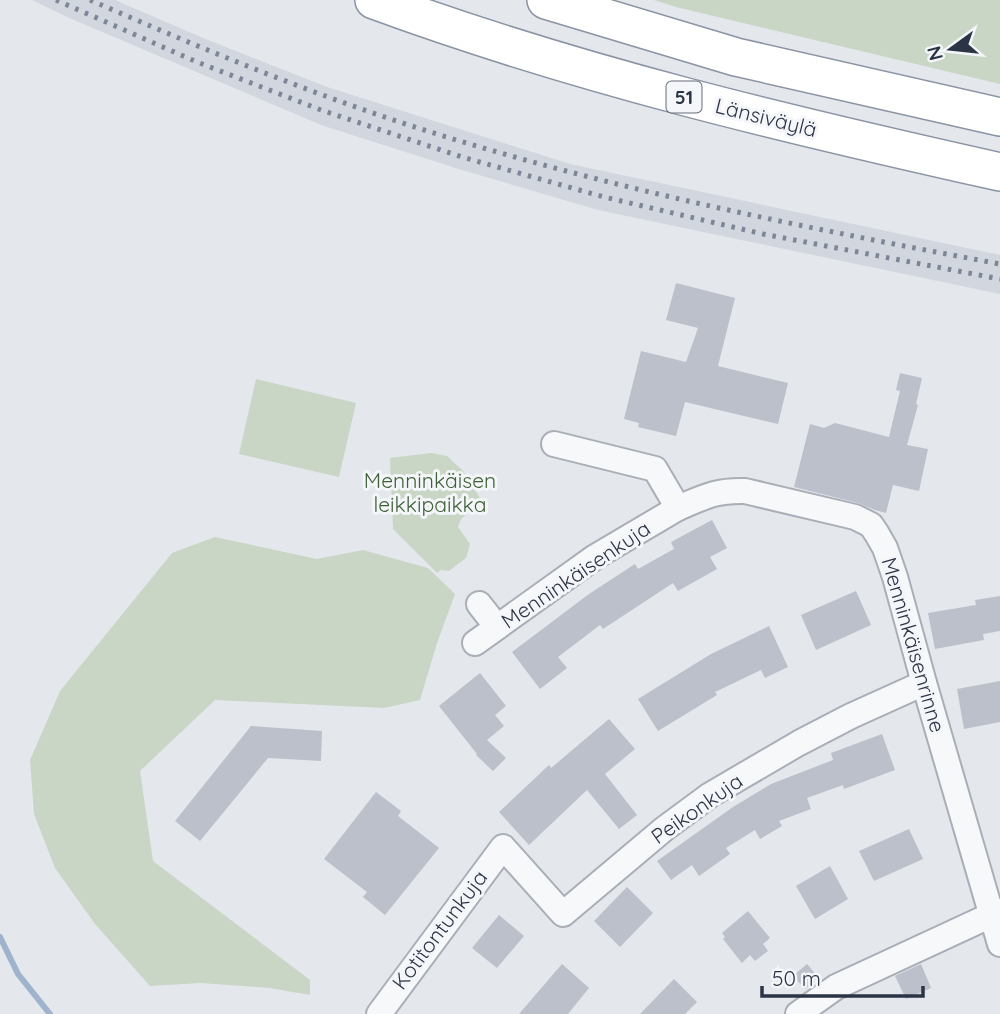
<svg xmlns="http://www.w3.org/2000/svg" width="1000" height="1014" font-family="Quicksand,sans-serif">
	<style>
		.built { fill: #d2d6de }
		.green { fill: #c9d6c5 }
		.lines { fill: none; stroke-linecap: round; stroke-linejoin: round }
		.stream { stroke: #9fb4cc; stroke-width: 6 }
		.building { fill: #bbc0ca }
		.minor-casing { stroke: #a9aeb7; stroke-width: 28 }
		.highway-casing { stroke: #8b94a3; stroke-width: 40 }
		.minor { stroke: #f7f8fa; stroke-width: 24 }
		.highway { stroke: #fff; stroke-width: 37 }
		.rail { stroke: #7d8696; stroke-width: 5; stroke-dasharray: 3.5 7; stroke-linecap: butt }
		.labels { text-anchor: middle; stroke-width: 6; stroke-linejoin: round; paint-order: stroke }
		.shield { fill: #f4f6f9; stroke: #676e7b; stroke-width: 2 }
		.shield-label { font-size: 19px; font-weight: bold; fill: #2b3445 }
		.street-label { font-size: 21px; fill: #2b3445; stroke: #f4f6f9 }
		.park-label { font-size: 21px; fill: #3f6138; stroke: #f4f6f9 }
	</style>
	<rect width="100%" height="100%" fill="#e4e7ec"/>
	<path class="built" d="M32 0H115L203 38 327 87 570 164 1000 255V294L598 210 462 170 321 125 67 17Z"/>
	<g class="green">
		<path d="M654 0H1000V84L676 7Z"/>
		<path d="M256 379 356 403 339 477 239 454Z"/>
		<path d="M431 453 447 456 463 471 480 498 479 504 461 519 458 527 470 544 466 558 449 571 441 570 437 573 393 529 390 458Z"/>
		<path d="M215 537 317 559 363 550 428 568 455 594 437 643 420 700 384 708 215 700 140 771 153 861 310 980V995L270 988 200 983 150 986 95 924 55 868 34 814 30 760 60 691 172 553Z"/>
	</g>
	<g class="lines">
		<path class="stream" d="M0 937 18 974 50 1014"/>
	</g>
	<g class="building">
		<path d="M676 283 735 298 718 366 788 383 778 424 685 402 676 436 638 427 639 423 624 419 641 351 686 362 698 328 666 320Z"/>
		<path d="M900 373 922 378 916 404 918 405 907 445 928 449 919 491 893 485 886 513 875 510 858 503 794 487 810 424 824 428 835 423 889 437 900 391 896 390Z"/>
		<path d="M712 520 727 548 710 557 717 569 678 591 673 583 603 629 600 625 558 657 567 668 540 689 512 652 589 594 635 564 638 569 674 549 671 542Z"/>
		<path d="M856 591 871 625 816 650 801 615Z"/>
		<path d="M1000 596V631L983 634 984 640 935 649 928 613 976 605 975 600Z"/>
		<path d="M769 626 788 667 765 678 761 670 715 692 717 695 658 731 638 699 711 654Z"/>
		<path d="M480 673 506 706 495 715 504 726 487 740 506 758 493 771 476 755 477 754 439 706Z"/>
		<path d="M1000 681V722L964 729 957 689Z"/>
		<path d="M609 719 635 749 605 774 637 815 619 829 587 790 529 845 499 812 549 765 551 768Z"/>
		<path d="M251 726 322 731 321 761 268 758 200 841 175 821Z"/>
		<path d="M882 734 895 770 844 789 843 785 807 798 811 809 779 821 782 826 760 839 755 830 726 848 730 854 699 876 692 865 671 880 657 861 733 807 771 784 833 760 831 753Z"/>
		<path d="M376 792 401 811 398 816 439 848 385 915 363 897 367 892 324 859Z"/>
		<path d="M909 829 923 859 874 881 859 851Z"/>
		<path d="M830 866 848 899 815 919 796 886Z"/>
		<path d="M627 887 653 913 620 947 594 921Z"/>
		<path d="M748 911 770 938 763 944 768 951 755 961 750 955 742 963 723 939 725 937 722 933Z"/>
		<path d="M499 915 524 936 497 968 472 948Z"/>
		<path d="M562 964 589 988 568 1014H519Z"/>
		<path d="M807 964 818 977 805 989 793 976Z"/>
		<path d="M921 964 931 988 906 999 895 976Z"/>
		<path d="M674 979 697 1002 685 1014H640Z"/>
	</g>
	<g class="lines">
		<g class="minor-casing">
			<g id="minor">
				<path d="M554 444 655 469 678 508C704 497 716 490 745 491L855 517 871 525 877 534 885 548 895 577 924 683 1000 944"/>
				<path d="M479 604 497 627"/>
				<path d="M475 643 595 557 678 508"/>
				<path d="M379 1014 503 847 563 914 664 829 710 795 799 743 851 716 924 683"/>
				<path d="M798 1014 836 987 1000 911"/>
			</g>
		</g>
		<g class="highway-casing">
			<g id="highway">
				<path d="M374 0C578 75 789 125 1000 172"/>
				<path d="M546 0 736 57 1000 117"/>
			</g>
		</g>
		<use href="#minor" class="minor"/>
		<use href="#highway" class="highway"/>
		<g class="rail">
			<path d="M56 0 197 62 321 110 462 157 604 197 763 234 1000 279"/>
			<path d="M90 0C214 54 340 106 470 144 644 196 822 231 1000 264"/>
		</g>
	</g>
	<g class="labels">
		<rect class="shield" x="666.5" y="81.5" width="35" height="31" rx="5"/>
		<g class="shield-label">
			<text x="684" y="104">51</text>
		</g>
		<g class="street-label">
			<text transform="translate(766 118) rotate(14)" y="7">Länsiväylä</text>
			<text transform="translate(576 575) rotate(-34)" y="7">Menninkäisenkuja</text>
			<text transform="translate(913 645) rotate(74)" y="7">Menninkäisenrinne</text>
			<text transform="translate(697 809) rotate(-35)" y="7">Peikonkuja</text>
			<text transform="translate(440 930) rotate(-53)" y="7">Kotitontunkuja</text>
		</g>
		<g class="park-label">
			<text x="430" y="488">Menninkäisen<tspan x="430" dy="24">leikkipaikka</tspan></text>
		</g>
	</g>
	<g transform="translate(951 49) rotate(255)" stroke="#f4f6f9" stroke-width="5" paint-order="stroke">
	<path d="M0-5L12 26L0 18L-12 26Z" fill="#2b3445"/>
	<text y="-10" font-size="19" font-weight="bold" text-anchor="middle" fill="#2b3445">N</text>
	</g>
	<path d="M762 986v10h161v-10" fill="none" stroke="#2b3445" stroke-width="3.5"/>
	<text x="772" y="986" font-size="21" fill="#2b3445" stroke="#f4f6f9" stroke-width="5" paint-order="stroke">50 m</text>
</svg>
